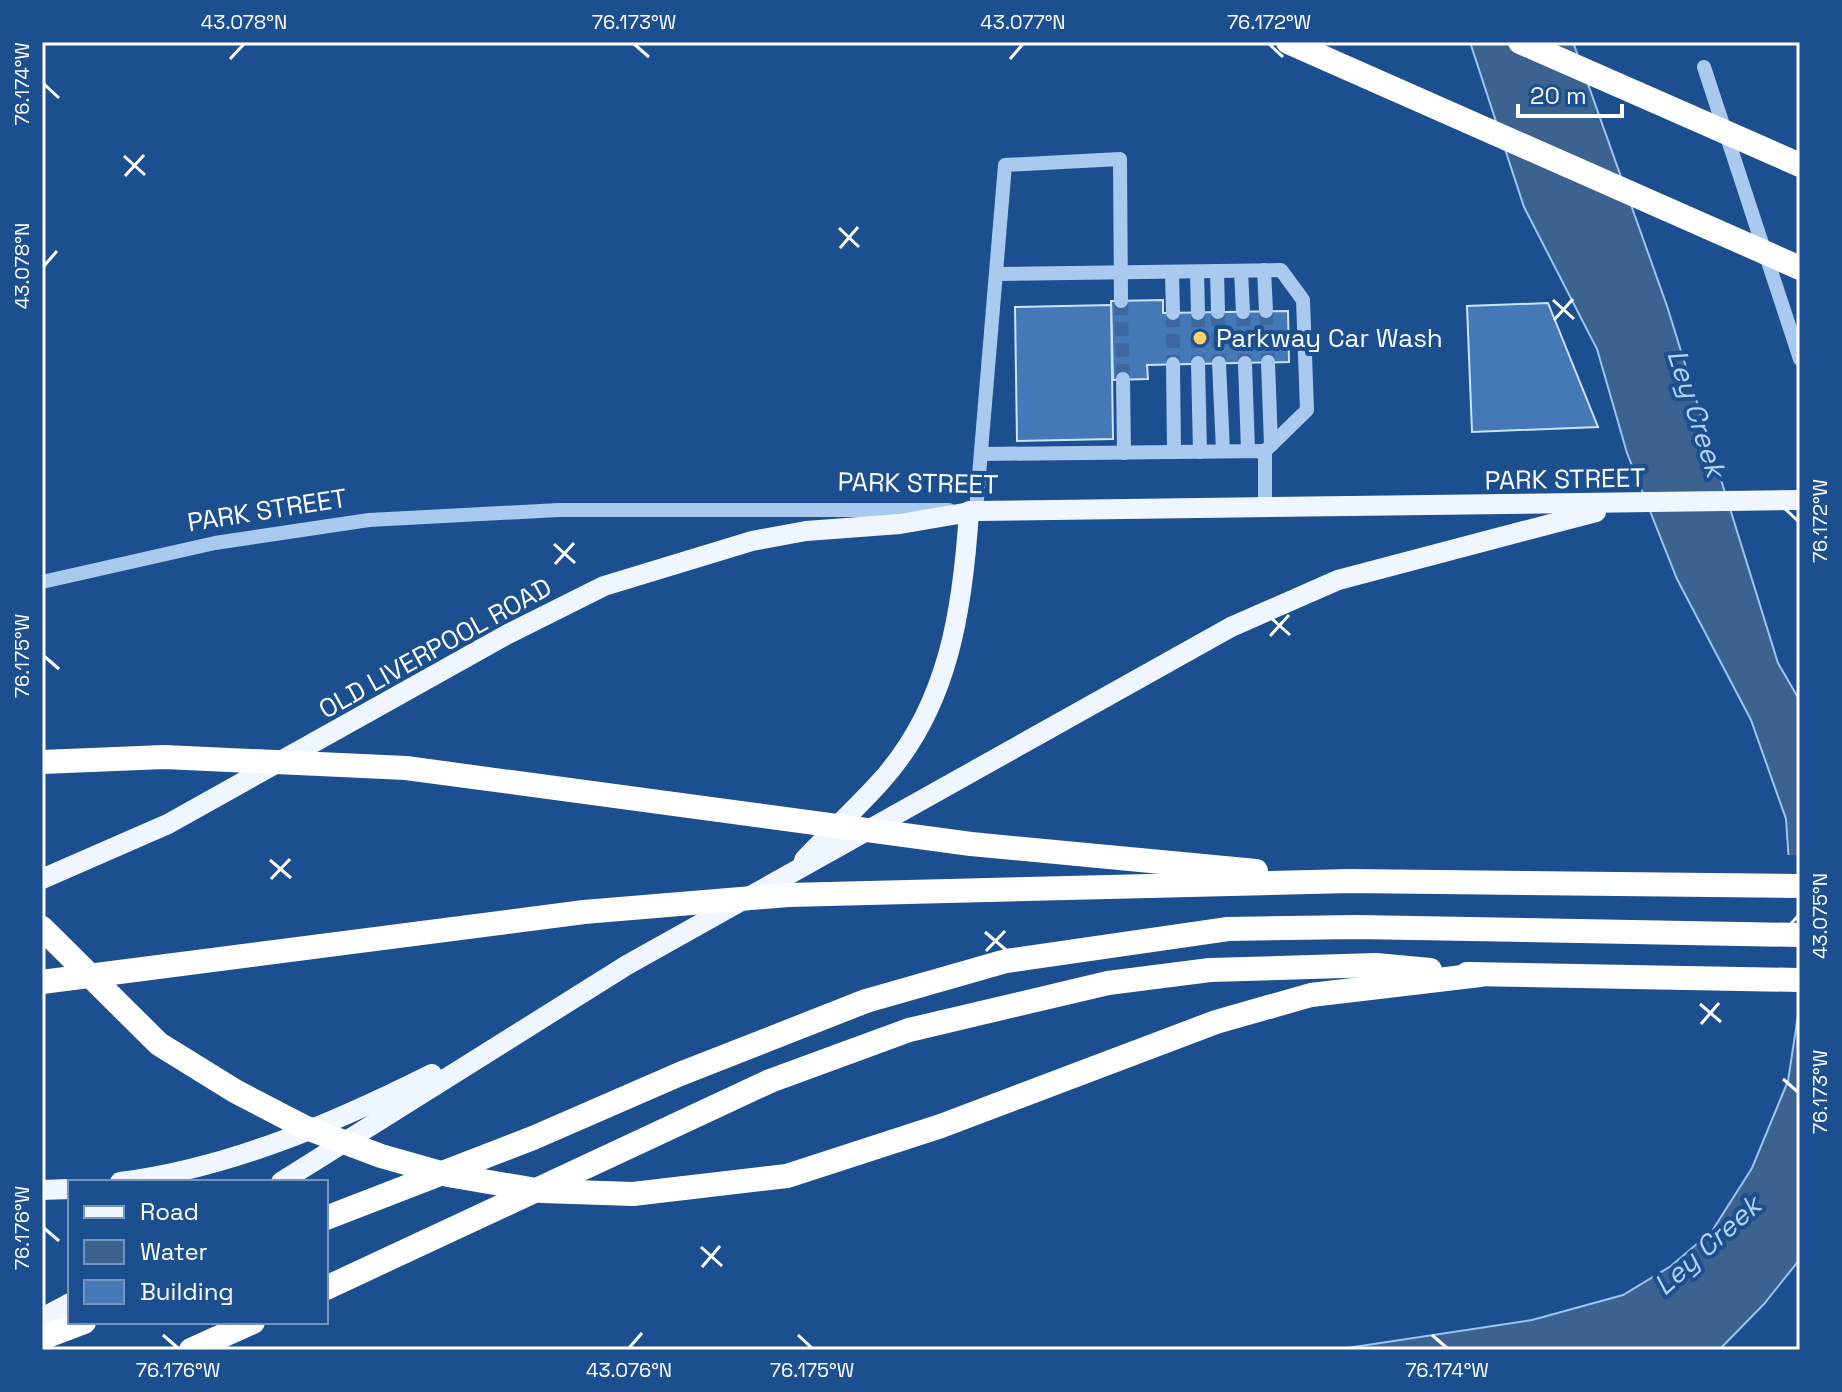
<svg xmlns="http://www.w3.org/2000/svg" width="1842" height="1392" font-family="'Space Grotesk',sans-serif">
	<style>
		.water { fill: #3c6290; stroke: #9cc4f0; stroke-width: 2 }
		.pier { fill: #1b4f8f }
		.building { fill: #4478b7; stroke: #cfe3fa; stroke-width: 2 }
		.lines { fill: none; stroke-linecap: round; stroke-linejoin: round }
		.minor-tunnel { stroke: #3d69a0; stroke-width: 14; stroke-dasharray: 14 7; stroke-linecap: butt }
		.minor { stroke: #a9c9ee; stroke-width: 14 }
		.major { stroke: #f0f6ff; stroke-width: 20 }
		.highway { stroke: #fff; stroke-width: 24 }
		.ticks { fill: none; stroke: #fff; stroke-width: 3 }
		.poi-dot { fill: #ffd166; stroke: #1b4f8f; stroke-width: 3 }
		.labels { text-anchor: middle; stroke-width: 8; stroke-linejoin: round; paint-order: stroke }
		.poi-label { font-size: 26px; fill: #fff; stroke: #1b4f8f; text-anchor: start }
		.street-label { font-size: 26px; fill: #fff; stroke: #1b4f8f }
		.water-label { font-size: 28px; font-style: italic; fill: #b5d3f5; stroke: #1b4f8f }
		.neatline { fill: none; stroke: #fff; stroke-width: 3 }
		.ticks-label { font-size: 20px; text-anchor: middle; fill: #fff }
	</style>
	<rect width="100%" height="100%" fill="#1b4f8f"/>
	<path class="water" d="M1470 42H1573L1667 306 1778 663 1800 701V1259L1764 1304 1719 1350H1334L1532 1320 1623 1295 1671 1266 1712 1231 1752 1168 1788 1081 1799 1009 1786 819 1751 720 1677 579 1627 453 1597 349 1524 207Z"/>
	<path class="pier" d="M1785 855H1800V1011H1795Z"/>
	<g class="building">
		<path d="M1163 300V313L1288 311 1289 362 1147 365 1148 379 1113 380 1111 301Z"/>
		<path d="M1548 303 1598 427 1472 432 1467 306Z"/>
		<path d="M1111 305 1113 439 1017 441 1015 307Z"/>
	</g>
	<g class="lines">
		<g class="minor-tunnel">
			<path d="M1121 301 1123 379"/>
			<path d="M1266 311 1268 362"/>
			<path d="M1218 312 1219 363"/>
			<path d="M1243 312 1245 363"/>
			<path d="M1173 313V364"/>
			<path d="M1198 313V363"/>
		</g>
		<g class="minor">
			<path d="M1704 67 1800 359"/>
			<path d="M1264 270 1266 311"/>
			<path d="M1217 271 1218 312"/>
			<path d="M1241 271 1243 312"/>
			<path d="M1172 272 1173 313"/>
			<path d="M1197 272 1198 313"/>
			<path d="M996 274 1281 270 1303 300 1307 410 1265 451"/>
			<path d="M1268 362 1271 445"/>
			<path d="M1198 363 1200 452"/>
			<path d="M1219 363 1223 451"/>
			<path d="M1245 363 1248 451"/>
			<path d="M1173 364 1174 452"/>
			<path d="M1123 379 1124 453"/>
			<path d="M982 454 1265 451V508"/>
			<path d="M976 511 1005 165 1120 159 1121 301"/>
			<path d="M42 582 215 543 369 520 559 510H949"/>
		</g>
		<g class="major">
			<path d="M804 860C829 833 857 808 881 781 949 706 963 608 969 511"/>
			<path d="M42 879 168 824 506 635 604 586 752 541 806 531 900 524 976 511 1800 500"/>
			<path d="M120 1182C230 1168 334 1123 432 1074"/>
			<path d="M281 1182 627 965 1231 627 1338 580 1596 512"/>
			<path d="M42 1190 70 1189"/>
			<path d="M42 1318 70 1303"/>
		</g>
		<g class="highway">
			<path d="M1288 42 1800 268"/>
			<path d="M1520 42 1800 165"/>
			<path d="M42 762 164 757 406 768 971 844 1256 871"/>
			<path d="M42 928 159 1044 235 1091 304 1127 381 1156 448 1175 542 1191 633 1194 787 1176 941 1126 1216 1022 1311 995 1480 975"/>
			<path d="M1467 974 1800 980"/>
			<path d="M42 982 584 912 788 895 1350 881 1800 886"/>
			<path d="M326 1218 533 1138 680 1074 866 1001 1006 961 1228 929 1357 927 1800 935"/>
			<path d="M326 1288 770 1081 909 1030 1108 983 1210 970 1376 965 1430 970"/>
			<path d="M42 1338 84 1322"/>
			<path d="M191 1350 253 1322"/>
		</g>
	</g>
	<path class="ticks" d="M634 44 649 57M1269 44 1283 57M230 59 244 44M1010 59 1023 44M44 84 59 98M124 156 145 175M125 176 144 155M839 228 859 247M840 248 858 227M44 266 57 251M1553 300 1574 319M1554 320 1573 299M1783 507 1798 521M554 544 575 563M555 564 574 543M1269 616 1290 635M1270 636 1289 615M44 656 59 669M270 860 291 878M271 879 290 859M1785 930 1798 916M985 932 1006 950M986 951 1005 931M1700 1004 1721 1022M1701 1024 1719 1003M1783 1079 1798 1092M44 1228 59 1241M701 1247 722 1266M702 1267 720 1246M163 1335 178 1348M798 1335 812 1348M1432 1335 1447 1348M629 1348 642 1333"/>
	<circle class="poi-dot" cx="1200" cy="338" r="8"/>
	<g class="labels">
		<g class="poi-label">
			<text x="1216" y="347">Parkway Car Wash</text>
		</g>
		<g class="street-label">
			<text transform="translate(1565 479) rotate(-1)" y="9">PARK STREET</text>
			<text transform="translate(918 483) rotate(1)" y="9">PARK STREET</text>
			<text transform="translate(267 510) rotate(-9)" y="9">PARK STREET</text>
			<text transform="translate(435 648) rotate(-29)" y="9">OLD LIVERPOOL ROAD</text>
		</g>
		<g class="water-label">
			<text transform="translate(1697 413) rotate(72)" y="10">Ley Creek</text>
			<text transform="translate(1707 1245) rotate(-42)" y="10">Ley Creek</text>
		</g>
	</g>
	<rect width="1842" height="1392" fill="none" stroke="#1b4f8f" stroke-width="88"/>
	<rect x="68" y="1180" width="260" height="144" fill="#1b4f8f" stroke="#7695bc" stroke-width="2"/>
	<rect x="84" y="1206" width="40" height="12" fill="#f0f6ff" stroke="#7695bc" stroke-width="2"/>
	<text x="140" y="1220" font-size="24" fill="#ffffff">Road</text>
	<rect x="84" y="1240" width="40" height="24" fill="#3c6290" stroke="#7695bc" stroke-width="2"/>
	<text x="140" y="1260" font-size="24" fill="#ffffff">Water</text>
	<rect x="84" y="1280" width="40" height="24" fill="#4478b7" stroke="#7695bc" stroke-width="2"/>
	<text x="140" y="1300" font-size="24" fill="#ffffff">Building</text>
	<path d="M1518 104v12h104v-12" fill="none" stroke="#ffffff" stroke-width="4"/>
	<text x="1530" y="104" font-size="24" fill="#ffffff" stroke="#1b4f8f" stroke-width="6" paint-order="stroke">20 m</text>
	<rect x="44" y="44" width="1754" height="1304" class="neatline"/>
	<g class="ticks-label">
		<text x="244" y="29">43.078°N</text>
		<text x="634" y="29">76.173°W</text>
		<text x="1023" y="29">43.077°N</text>
		<text x="1269" y="29">76.172°W</text>
		<text transform="translate(22 84) rotate(-90)" y="7">76.174°W</text>
		<text transform="translate(22 266) rotate(-90)" y="7">43.078°N</text>
		<text transform="translate(1820 521) rotate(-90)" y="7">76.172°W</text>
		<text transform="translate(22 656) rotate(-90)" y="7">76.175°W</text>
		<text transform="translate(1820 916) rotate(-90)" y="7">43.075°N</text>
		<text transform="translate(1820 1092) rotate(-90)" y="7">76.173°W</text>
		<text transform="translate(22 1228) rotate(-90)" y="7">76.176°W</text>
		<text x="178" y="1377">76.176°W</text>
		<text x="629" y="1377">43.076°N</text>
		<text x="812" y="1377">76.175°W</text>
		<text x="1447" y="1377">76.174°W</text>
	</g>
</svg>
